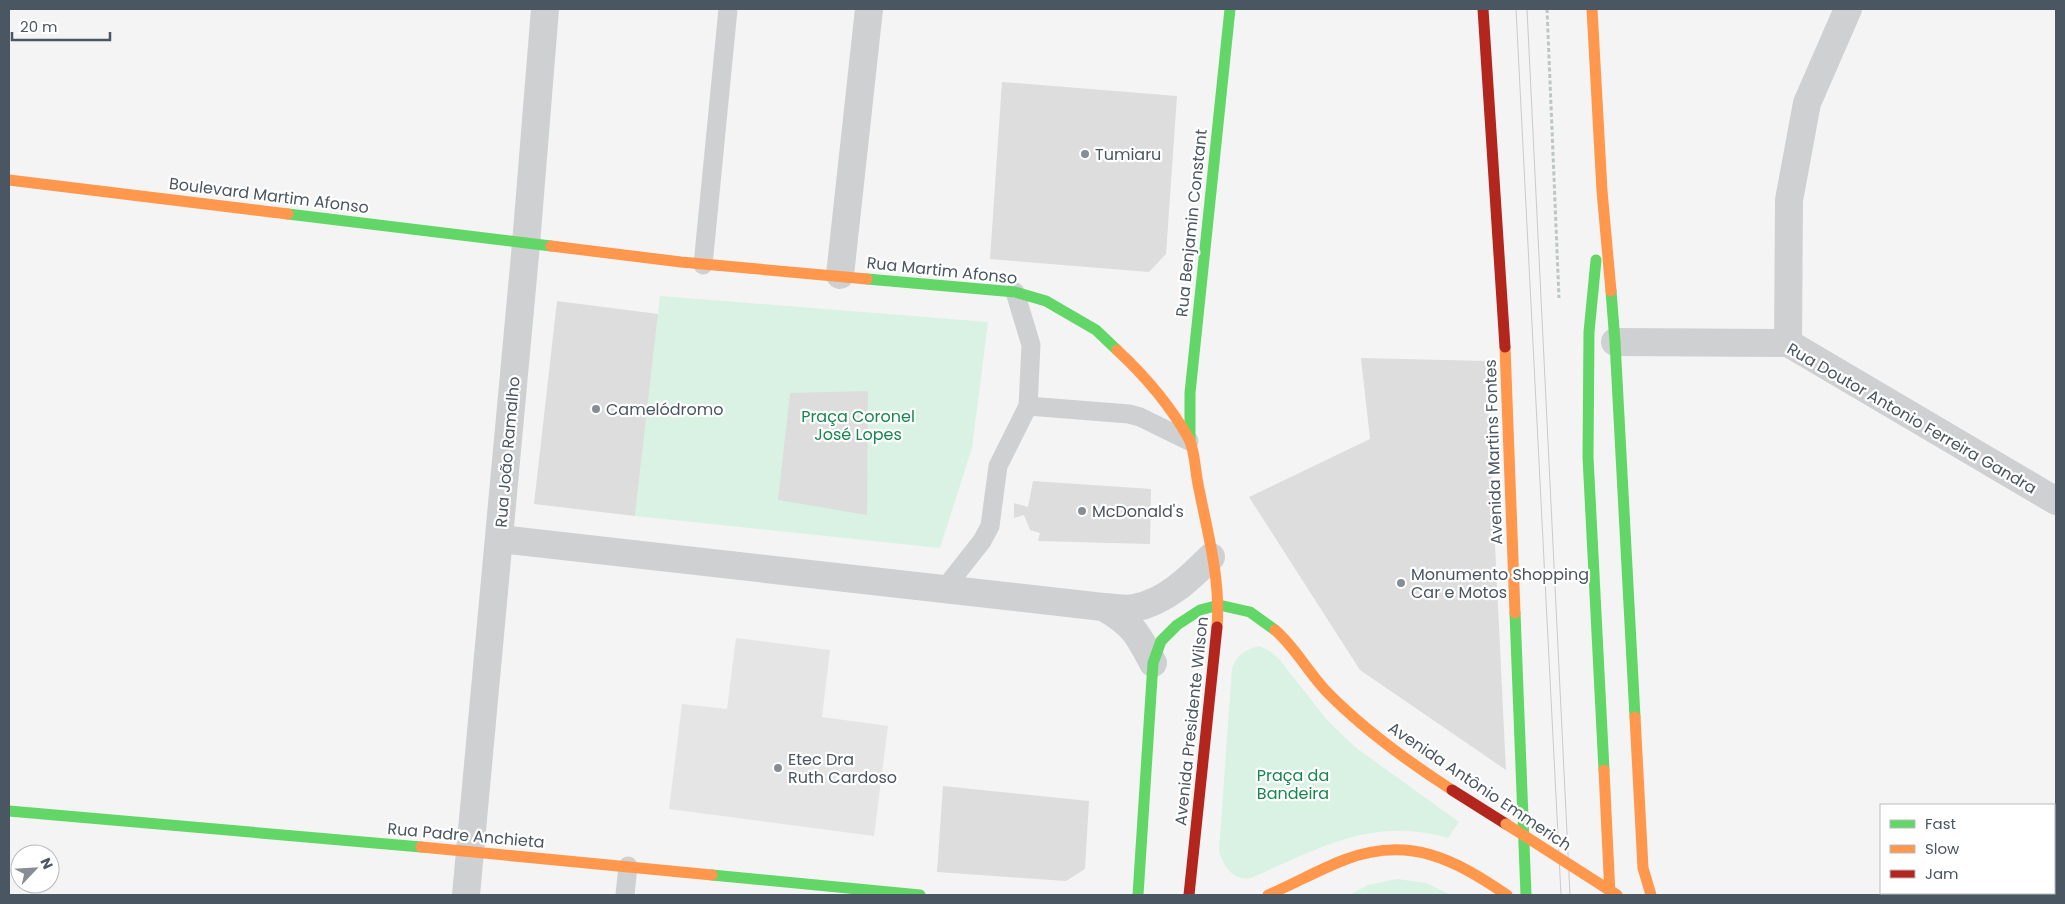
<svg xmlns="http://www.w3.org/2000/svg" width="2065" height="904" font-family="Poppins,sans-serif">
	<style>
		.education { fill: #e6e5e6 }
		.green { fill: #d9f2e3 }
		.building { fill: #ddddde }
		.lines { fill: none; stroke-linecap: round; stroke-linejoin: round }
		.path { stroke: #bcc7c4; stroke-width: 3; stroke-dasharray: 4 2.5; stroke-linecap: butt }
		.lane { stroke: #ced0d2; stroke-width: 19 }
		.street { stroke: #ced0d2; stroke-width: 28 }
		.fast { stroke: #63d668; stroke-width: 11 }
		.slow { stroke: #ff974d; stroke-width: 11 }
		.jam { stroke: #b3261e; stroke-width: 11 }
		.tram { stroke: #c9cacc; stroke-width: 1 }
		.slow-bridge { stroke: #ff974d; stroke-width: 11 }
		.poi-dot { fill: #868d94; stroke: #fff; stroke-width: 2 }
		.labels { text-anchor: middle; stroke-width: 4.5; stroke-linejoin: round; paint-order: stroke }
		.poi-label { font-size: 16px; fill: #4a5661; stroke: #fff; text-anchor: start }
		.street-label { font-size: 16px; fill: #4a5661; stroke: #fff }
		.park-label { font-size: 16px; fill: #17864f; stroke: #fff }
	</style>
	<rect width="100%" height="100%" fill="#f4f4f4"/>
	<path class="education" d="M736 638 830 650 822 717 888 726 874 836 669 809 682 704 727 709Z"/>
	<g class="green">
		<path d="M660 296 988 322 972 448 940 548 635 516Z"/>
		<path d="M1259 646 1270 651 1279 659 1327 720 1355 747 1459 822 1448 838C1372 816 1318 849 1251 878 1233 881 1224 867 1219 851L1232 668C1238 654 1245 650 1259 646Z"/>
		<path d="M1397 879 1426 883 1451 895H1349L1368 885Z"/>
	</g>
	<g class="building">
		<path d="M1002 82 1177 96 1166 254 1149 272 990 259Z"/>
		<path d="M557 301 658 314 635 516 534 504Z"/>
		<path d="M1361 358 1486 361 1506 770 1360 670 1249 497 1370 439Z"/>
		<path d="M868 391 867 515 778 500 790 393Z"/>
		<path d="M1033 481 1151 489 1150 544 1038 541 1040 533 1030 530 1024 515 1014 518V503L1028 507Z"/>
		<path d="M943 786 1089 801 1085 869 1066 881 937 872Z"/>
	</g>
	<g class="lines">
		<path class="path" d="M1547 9 1559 298"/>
		<g class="lane">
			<path d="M703 265 728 9"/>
			<path d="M1028 406 1129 414 1140 417 1189 441"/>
			<path d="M945 588 982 541 990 526 998 466 1028 406 1031 345 1015 292"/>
			<path d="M625 895 628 866"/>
		</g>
		<g class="street">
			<path d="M840 275 869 9"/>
			<path d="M1615 342 1788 343 2056 501"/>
			<path d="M1788 343 1789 200 1807 103 1848 9"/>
			<path d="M500 539 1103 607C1132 623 1138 634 1153 663"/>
			<path d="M1103 607C1113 607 1125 610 1134 608 1166 602 1190 578 1211 557"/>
			<path d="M466 895 526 244 545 9"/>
		</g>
		<g class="fast">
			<path d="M288 214 551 246"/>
			<path d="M1596 260 1589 332 1588 457 1604 770"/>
			<path d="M867 279 1015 292 1046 301 1096 330 1117 350"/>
			<path d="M1611 291 1615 342 1635 717"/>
			<path d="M1190 441V393L1230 9"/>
			<path d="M1515 613 1526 895"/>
			<path d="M9 811 421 847"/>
			<path d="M712 875 920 895"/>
			<path d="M1138 895 1153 663 1161 641 1177 625 1200 610 1219 605 1250 612 1275 630"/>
		</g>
		<g class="slow">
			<path d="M1592 9 1602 191 1611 291"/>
			<path d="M9 180 288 214"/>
			<path d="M551 246 681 262 867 279"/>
			<path d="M1505 347 1515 613"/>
			<path d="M1117 350C1145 376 1170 405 1189 439 1195 451 1195 470 1198 484 1207 531 1221 579 1217 627"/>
			<path d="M1275 630C1295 647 1308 672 1326 691 1364 730 1407 761 1452 790"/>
			<path d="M1635 717 1643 868 1651 895"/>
			<path d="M1604 770 1610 895"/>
			<path d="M421 847 712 875"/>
			<path d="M1268 895C1294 884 1318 870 1344 860 1409 835 1454 859 1507 895"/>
		</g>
		<g class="jam">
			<path d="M1483 9 1505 347"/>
			<path d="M1452 790 1506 824"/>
			<path d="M1189 895 1217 627"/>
		</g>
		<g class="tram">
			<path d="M1516 9 1561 895"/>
			<path d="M1527 9 1570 895"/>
		</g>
		<path class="slow-bridge" d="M1506 824 1617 895"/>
	</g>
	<g class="poi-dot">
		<circle cx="1085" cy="154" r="5"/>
		<circle cx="596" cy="409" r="5"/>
		<circle cx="1082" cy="511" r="5"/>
		<circle cx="1401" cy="583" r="5"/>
		<circle cx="778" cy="768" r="5"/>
	</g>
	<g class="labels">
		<g class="poi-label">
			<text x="1095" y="160">Tumiaru</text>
			<text x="606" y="415">Camelódromo</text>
			<text x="1092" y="517">McDonald's</text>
			<text x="1411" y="580">Monumento Shopping<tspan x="1411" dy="18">Car e Motos</tspan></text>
			<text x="788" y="765">Etec Dra<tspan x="788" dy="18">Ruth Cardoso</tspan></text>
		</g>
		<g class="street-label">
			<text transform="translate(269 195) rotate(7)" y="6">Boulevard Martim Afonso</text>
			<text transform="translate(1191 223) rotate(-84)" y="6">Rua Benjamin Constant</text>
			<text transform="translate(942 270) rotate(6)" y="6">Rua Martim Afonso</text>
			<text transform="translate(1912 418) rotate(30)" y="6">Rua Doutor Antonio Ferreira Gandra</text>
			<text transform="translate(507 452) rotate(-85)" y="6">Rua João Ramalho</text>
			<text transform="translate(1493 452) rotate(-92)" y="6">Avenida Martins Fontes</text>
			<text transform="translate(1191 721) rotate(-84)" y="6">Avenida Presidente Wilson</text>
			<text transform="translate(1480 786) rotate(34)" y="6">Avenida Antônio Emmerich</text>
			<text transform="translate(466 835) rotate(5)" y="6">Rua Padre Anchieta</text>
		</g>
		<g class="park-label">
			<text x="858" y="422">Praça Coronel<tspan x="858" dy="18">José Lopes</tspan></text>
			<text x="1293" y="781">Praça da<tspan x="1293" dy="18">Bandeira</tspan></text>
		</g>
	</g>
	<rect width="2065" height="904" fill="none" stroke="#4a5661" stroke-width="20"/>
	<rect x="1880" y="804" width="175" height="90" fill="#ffffff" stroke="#b7bbc0"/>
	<rect x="1890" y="820" width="25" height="8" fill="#63d668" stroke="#b7bbc0"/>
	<text x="1925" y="829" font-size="15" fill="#4a5661">Fast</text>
	<rect x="1890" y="845" width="25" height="8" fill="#ff974d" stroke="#b7bbc0"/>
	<text x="1925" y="854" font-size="15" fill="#4a5661">Slow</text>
	<rect x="1890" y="870" width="25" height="8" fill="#b3261e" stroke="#b7bbc0"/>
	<text x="1925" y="879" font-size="15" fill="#4a5661">Jam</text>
	<g transform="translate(35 869) rotate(65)"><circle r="24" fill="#ffffff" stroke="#b7bbc0"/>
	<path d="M0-4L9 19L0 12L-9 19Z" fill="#868d94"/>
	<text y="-8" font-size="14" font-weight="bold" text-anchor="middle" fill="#4a5661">N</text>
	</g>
	<path d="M12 32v8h98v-8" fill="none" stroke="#4a5661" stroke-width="2.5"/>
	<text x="20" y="32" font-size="15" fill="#4a5661" stroke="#ffffff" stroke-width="4" paint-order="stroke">20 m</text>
</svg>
